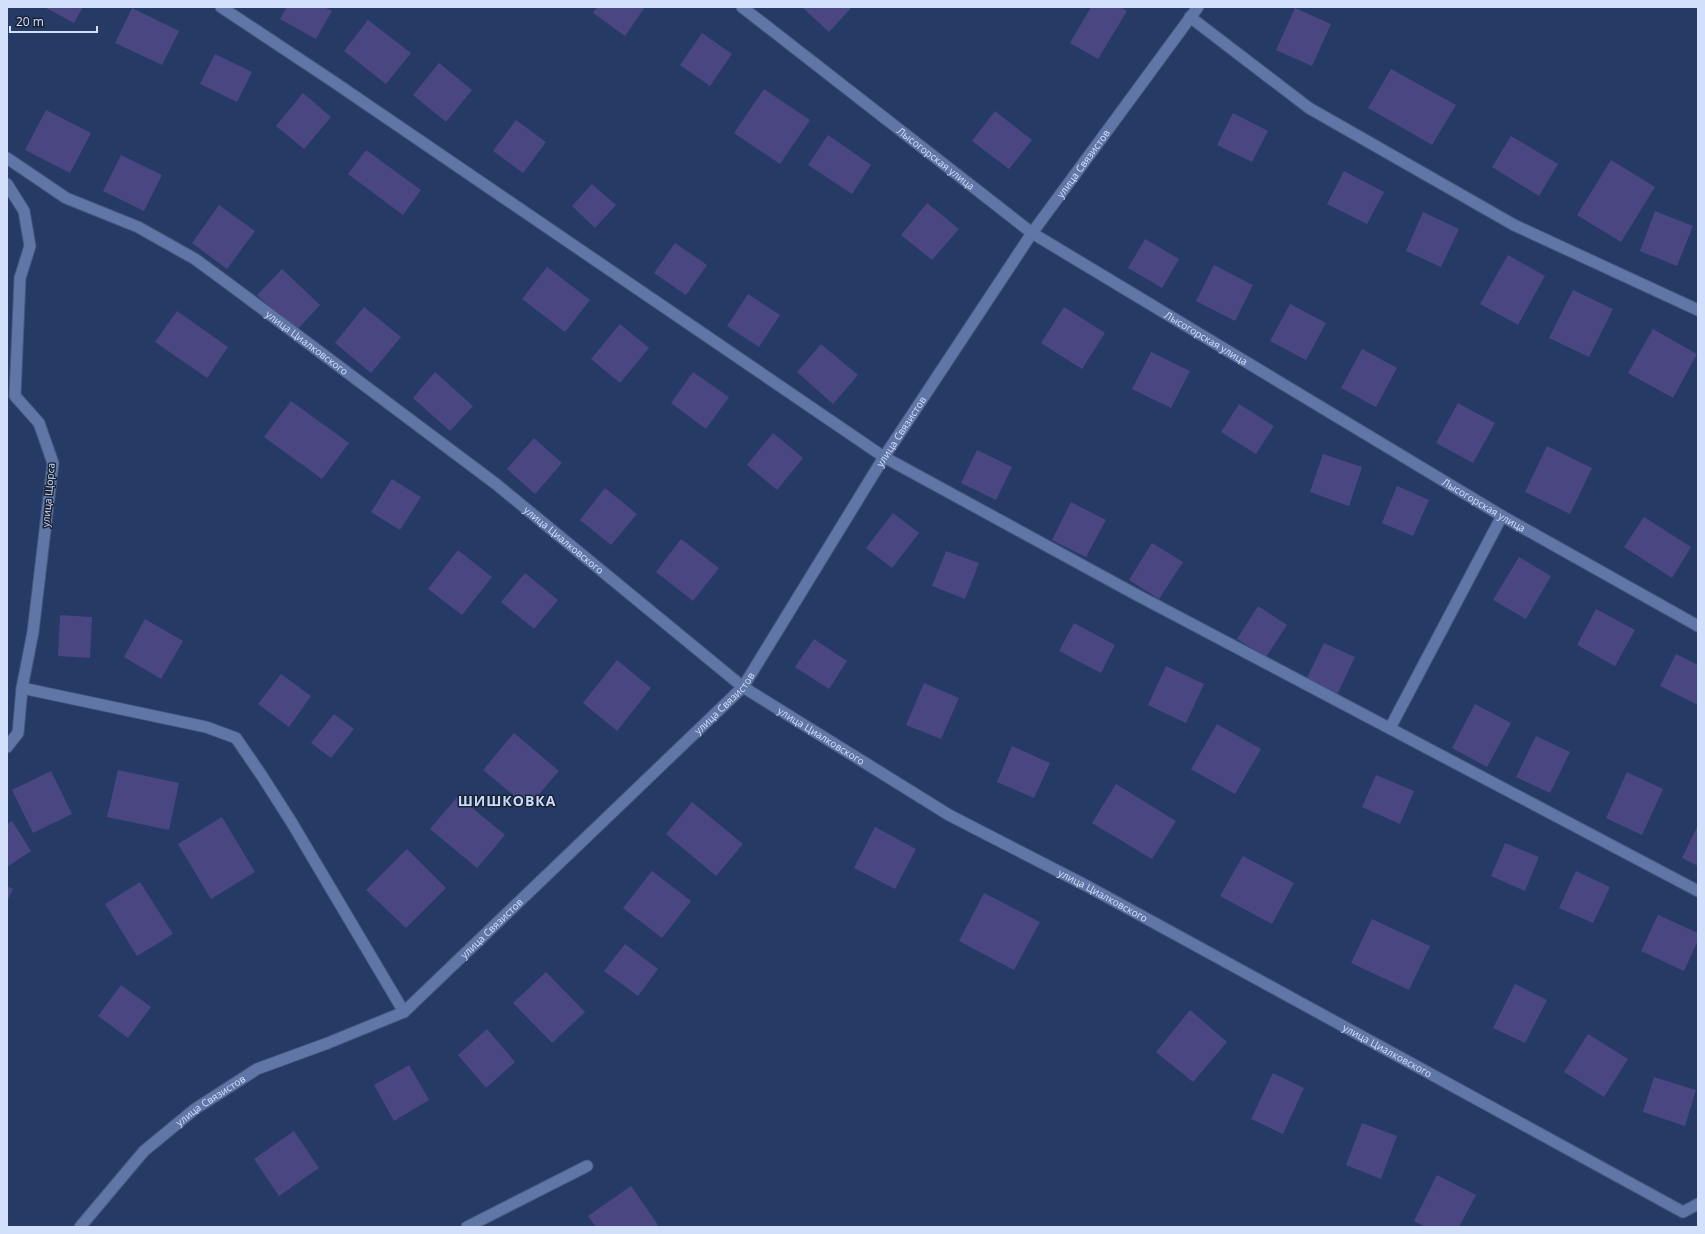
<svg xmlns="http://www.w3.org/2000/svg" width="1705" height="1234" font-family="'Open Sans',sans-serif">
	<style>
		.building { fill: #4a4682 }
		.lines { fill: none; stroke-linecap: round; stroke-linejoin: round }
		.service-casing { stroke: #46567b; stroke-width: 13 }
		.minor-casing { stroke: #46567b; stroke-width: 13 }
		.tertiary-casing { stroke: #46567b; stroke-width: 13 }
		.service { stroke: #5f76a6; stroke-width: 11 }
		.minor { stroke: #5f76a6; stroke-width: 11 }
		.tertiary { stroke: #5f76a6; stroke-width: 11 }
		.labels { text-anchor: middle; stroke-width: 3; stroke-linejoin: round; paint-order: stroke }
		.street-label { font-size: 10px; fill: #d3e0fc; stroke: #192336 }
		.district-label { font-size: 14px; font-weight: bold; letter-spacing: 1px; fill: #c9d9f9; stroke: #192336 }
	</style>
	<rect width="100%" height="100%" fill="#263a66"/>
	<g class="building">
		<path d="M44 7H83L74 23Z"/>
		<path d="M287 7H324L332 11 316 39 280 19Z"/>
		<path d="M597 7H645L625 36 593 13Z"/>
		<path d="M802 7H852L829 32Z"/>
		<path d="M1091 7H1120L1127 11 1098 59 1070 43Z"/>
		<path d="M132 8 179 31 162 65 115 43Z"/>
		<path d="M1295 8 1331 24 1312 66 1276 50Z"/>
		<path d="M368 20 411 53 386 84 344 51Z"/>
		<path d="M702 33 732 54 710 86 680 65Z"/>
		<path d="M215 54 252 72 237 102 200 84Z"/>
		<path d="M439 63 472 90 446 122 413 95Z"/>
		<path d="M1391 69 1456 105 1432 145 1368 108Z"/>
		<path d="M764 89 810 120 780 164 734 133Z"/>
		<path d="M303 93 331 117 304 149 276 126Z"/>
		<path d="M46 110 91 133 70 173 25 150Z"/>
		<path d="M995 111 1032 140 1009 169 972 141Z"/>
		<path d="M1233 113 1268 131 1252 162 1217 145Z"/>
		<path d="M516 120 546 142 523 173 493 151Z"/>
		<path d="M828 135 871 165 852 194 808 165Z"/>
		<path d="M1511 136 1558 164 1539 196 1492 167Z"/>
		<path d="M366 150 421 190 403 215 348 174Z"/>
		<path d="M121 155 162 175 144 211 103 191Z"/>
		<path d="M1611 160 1655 187 1621 242 1577 215Z"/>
		<path d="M1344 171 1384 192 1367 224 1327 204Z"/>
		<path d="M592 184 616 205 595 228 572 206Z"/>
		<path d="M927 203 959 229 932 260 901 235Z"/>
		<path d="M219 205 255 231 227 269 192 243Z"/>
		<path d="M1655 211 1693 226 1677 266 1640 251Z"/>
		<path d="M1423 212 1459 229 1441 267 1406 251Z"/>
		<path d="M1145 239 1179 259 1162 288 1128 268Z"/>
		<path d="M675 243 707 265 686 295 654 273Z"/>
		<path d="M1508 255 1545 276 1518 325 1480 304Z"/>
		<path d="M1214 265 1253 285 1235 321 1196 301Z"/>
		<path d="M547 267 590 300 565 332 522 299Z"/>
		<path d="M282 269 320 305 296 331 257 295Z"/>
		<path d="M1573 290 1613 309 1589 357 1549 338Z"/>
		<path d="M748 294 780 315 759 347 727 326Z"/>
		<path d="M1290 304 1326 323 1306 360 1270 341Z"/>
		<path d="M364 307 401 337 371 373 335 343Z"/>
		<path d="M1064 307 1105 333 1082 369 1041 343Z"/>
		<path d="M177 311 228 347 207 378 155 342Z"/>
		<path d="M620 324 649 348 620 383 591 359Z"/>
		<path d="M1653 329 1697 354 1673 398 1628 373Z"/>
		<path d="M821 344 858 375 833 404 797 372Z"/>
		<path d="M1362 349 1397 368 1376 407 1341 388Z"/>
		<path d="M1151 352 1190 371 1171 408 1132 389Z"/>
		<path d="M435 372 473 406 450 431 413 398Z"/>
		<path d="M693 372 729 397 706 429 671 403Z"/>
		<path d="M291 401 349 443 322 479 264 437Z"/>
		<path d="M1458 403 1495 423 1473 463 1436 443Z"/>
		<path d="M1239 404 1274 426 1256 454 1221 432Z"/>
		<path d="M773 433 803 458 777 490 747 465Z"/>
		<path d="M534 438 562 463 535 494 507 469Z"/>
		<path d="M1547 446 1592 468 1570 514 1525 492Z"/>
		<path d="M977 450 1012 467 996 500 961 483Z"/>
		<path d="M1323 454 1362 467 1349 506 1310 492Z"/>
		<path d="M392 479 421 497 400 530 371 512Z"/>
		<path d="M1397 486 1429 500 1413 536 1382 523Z"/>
		<path d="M605 488 637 514 611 545 580 520Z"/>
		<path d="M1071 502 1106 520 1086 557 1052 540Z"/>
		<path d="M893 513 919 533 892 568 866 548Z"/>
		<path d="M1644 517 1691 547 1672 578 1624 547Z"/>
		<path d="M681 539 719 568 693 601 656 572Z"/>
		<path d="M1152 543 1183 562 1159 599 1129 580Z"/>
		<path d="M458 550 492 577 462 615 428 589Z"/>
		<path d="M946 551 979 563 965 599 932 586Z"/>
		<path d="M1519 557 1551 576 1526 619 1493 600Z"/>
		<path d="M525 573 558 600 534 629 501 602Z"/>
		<path d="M1258 606 1287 625 1266 657 1237 639Z"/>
		<path d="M1596 609 1635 630 1615 666 1577 645Z"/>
		<path d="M60 615 92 617 90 658 58 656Z"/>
		<path d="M145 619 183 641 161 679 124 657Z"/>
		<path d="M1074 623 1115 645 1101 673 1059 651Z"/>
		<path d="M814 639 847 661 829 689 795 667Z"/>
		<path d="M1324 643 1355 657 1337 695 1306 680Z"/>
		<path d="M1676 654 1698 665V705L1660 686Z"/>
		<path d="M617 660 651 688 617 731 583 703Z"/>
		<path d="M1166 666 1204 684 1186 723 1148 705Z"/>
		<path d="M281 674 311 696 289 727 258 704Z"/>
		<path d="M924 683 959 698 941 739 906 725Z"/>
		<path d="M1475 704 1511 723 1487 767 1452 748Z"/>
		<path d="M334 714 354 729 331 758 311 743Z"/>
		<path d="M1217 724 1261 749 1235 794 1191 769Z"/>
		<path d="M514 733 559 771 528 807 483 770Z"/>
		<path d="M1536 736 1570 752 1550 793 1516 777Z"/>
		<path d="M1012 746 1050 763 1034 798 997 782Z"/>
		<path d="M118 770 179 783 169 830 107 817Z"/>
		<path d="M51 771 72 814 33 833 12 790Z"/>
		<path d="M1627 772 1663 789 1642 835 1606 818Z"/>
		<path d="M1376 775 1414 791 1400 824 1362 807Z"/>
		<path d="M1116 784 1176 821 1152 859 1092 823Z"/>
		<path d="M458 796 505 835 477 868 430 829Z"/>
		<path d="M692 802 743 844 716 876 666 834Z"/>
		<path d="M222 817 255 872 211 899 178 844Z"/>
		<path d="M12 821 31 851 7 867V824Z"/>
		<path d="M1698 825V866L1682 858Z"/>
		<path d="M875 827 916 849 895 889 854 868Z"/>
		<path d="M1505 843 1539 857 1525 891 1491 876Z"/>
		<path d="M407 849 446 888 406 928 366 890Z"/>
		<path d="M1243 856 1294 883 1272 924 1220 896Z"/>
		<path d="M652 871 691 901 662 938 623 908Z"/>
		<path d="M1576 871 1610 887 1593 923 1559 908Z"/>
		<path d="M140 882 173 934 137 956 105 904Z"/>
		<path d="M7 886 13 889 7 902Z"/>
		<path d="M984 893 1040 922 1014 970 959 941Z"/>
		<path d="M1658 915 1698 933V940L1684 971 1641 951Z"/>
		<path d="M1372 919 1430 946 1409 990 1351 963Z"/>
		<path d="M625 944 658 969 638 996 604 971Z"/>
		<path d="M546 972 585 1012 552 1043 513 1003Z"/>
		<path d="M1515 984 1547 1000 1525 1043 1493 1028Z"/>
		<path d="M121 985 151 1007 128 1038 98 1016Z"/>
		<path d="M1190 1010 1227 1042 1193 1082 1156 1052Z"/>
		<path d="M487 1029 515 1062 486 1088 458 1055Z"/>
		<path d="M1588 1034 1628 1059 1604 1097 1564 1072Z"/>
		<path d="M409 1065 429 1100 394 1121 374 1085Z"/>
		<path d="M1273 1073 1304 1088 1283 1134 1251 1119Z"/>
		<path d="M1654 1077 1696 1090 1685 1126 1643 1112Z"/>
		<path d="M1362 1123 1397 1136 1381 1179 1346 1165Z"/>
		<path d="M294 1131 319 1168 279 1196 254 1159Z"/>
		<path d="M1437 1175 1476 1195 1459 1227H1426L1414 1221Z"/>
		<path d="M631 1186 658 1225 655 1227H596L588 1216Z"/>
	</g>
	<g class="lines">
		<g class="service-casing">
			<path id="service" d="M467 1227 587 1166"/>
		</g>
		<g class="minor-casing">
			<g id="minor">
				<path d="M221 7 331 80 884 457 1135 594 1698 891"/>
				<path d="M1190 17 1309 108 1514 225 1698 310"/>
				<path id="s1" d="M7 158 66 198 138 227 195 259 229 284 496 484 743 687 949 815 1087 886 1683 1212 1698 1204"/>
				<path d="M7 184 24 211 30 246 20 278 15 396 39 423 53 463 33 632 22 688 18 733 7 747"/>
				<path d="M22 688 206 727 236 738 262 776 292 823 404 1012"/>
				<path d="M1390 728 1502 516"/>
				<path id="s2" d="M80 1227 144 1151 195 1109 257 1069 328 1043 404 1012 743 687 884 457 1032 233 1198 7"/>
			</g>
		</g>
		<g class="tertiary-casing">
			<g id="tertiary">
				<path id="s3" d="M742 7 1032 233 1502 516 1698 626"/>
			</g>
		</g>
		<use href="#service" class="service"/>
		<use href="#minor" class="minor"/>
		<use href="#tertiary" class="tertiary"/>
	</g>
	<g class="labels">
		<g class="street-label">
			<text dy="4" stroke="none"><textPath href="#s3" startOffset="246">Лысогорская улица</textPath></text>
			<text dy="4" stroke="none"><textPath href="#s2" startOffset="1491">улица Связистов</textPath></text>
			<text dy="4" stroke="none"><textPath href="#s3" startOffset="571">Лысогорская улица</textPath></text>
			<text dy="4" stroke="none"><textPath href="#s1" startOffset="354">улица Циалковского</textPath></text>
			<text dy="4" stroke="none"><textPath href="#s2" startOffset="1167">улица Связистов</textPath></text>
			<text transform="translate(48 495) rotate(-85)" y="4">улица Щорса</text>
			<text dy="4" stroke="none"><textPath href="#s3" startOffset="895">Лысогорская улица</textPath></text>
			<text dy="4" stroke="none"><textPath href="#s1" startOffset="678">улица Циалковского</textPath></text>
			<text dy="4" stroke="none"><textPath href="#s2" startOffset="842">улица Связистов</textPath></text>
			<text dy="4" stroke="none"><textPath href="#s1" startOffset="1002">улица Циалковского</textPath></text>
			<text dy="4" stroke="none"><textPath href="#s1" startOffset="1326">улица Циалковского</textPath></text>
			<text dy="4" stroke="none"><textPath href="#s2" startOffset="518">улица Связистов</textPath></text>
			<text dy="4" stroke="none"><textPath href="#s1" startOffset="1650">улица Циалковского</textPath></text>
			<text dy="4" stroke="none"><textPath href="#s2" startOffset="183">улица Связистов</textPath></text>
		</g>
		<g class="district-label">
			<text x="507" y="806">ШИШКОВКА</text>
		</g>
	</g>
	<rect width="1705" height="1234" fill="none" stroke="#d3e0fc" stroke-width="16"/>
	<path d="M10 26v6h87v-6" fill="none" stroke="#d3e0fc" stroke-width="2"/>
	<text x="16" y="26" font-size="12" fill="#d3e0fc" stroke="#192336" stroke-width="3" paint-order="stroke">20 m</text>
</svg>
